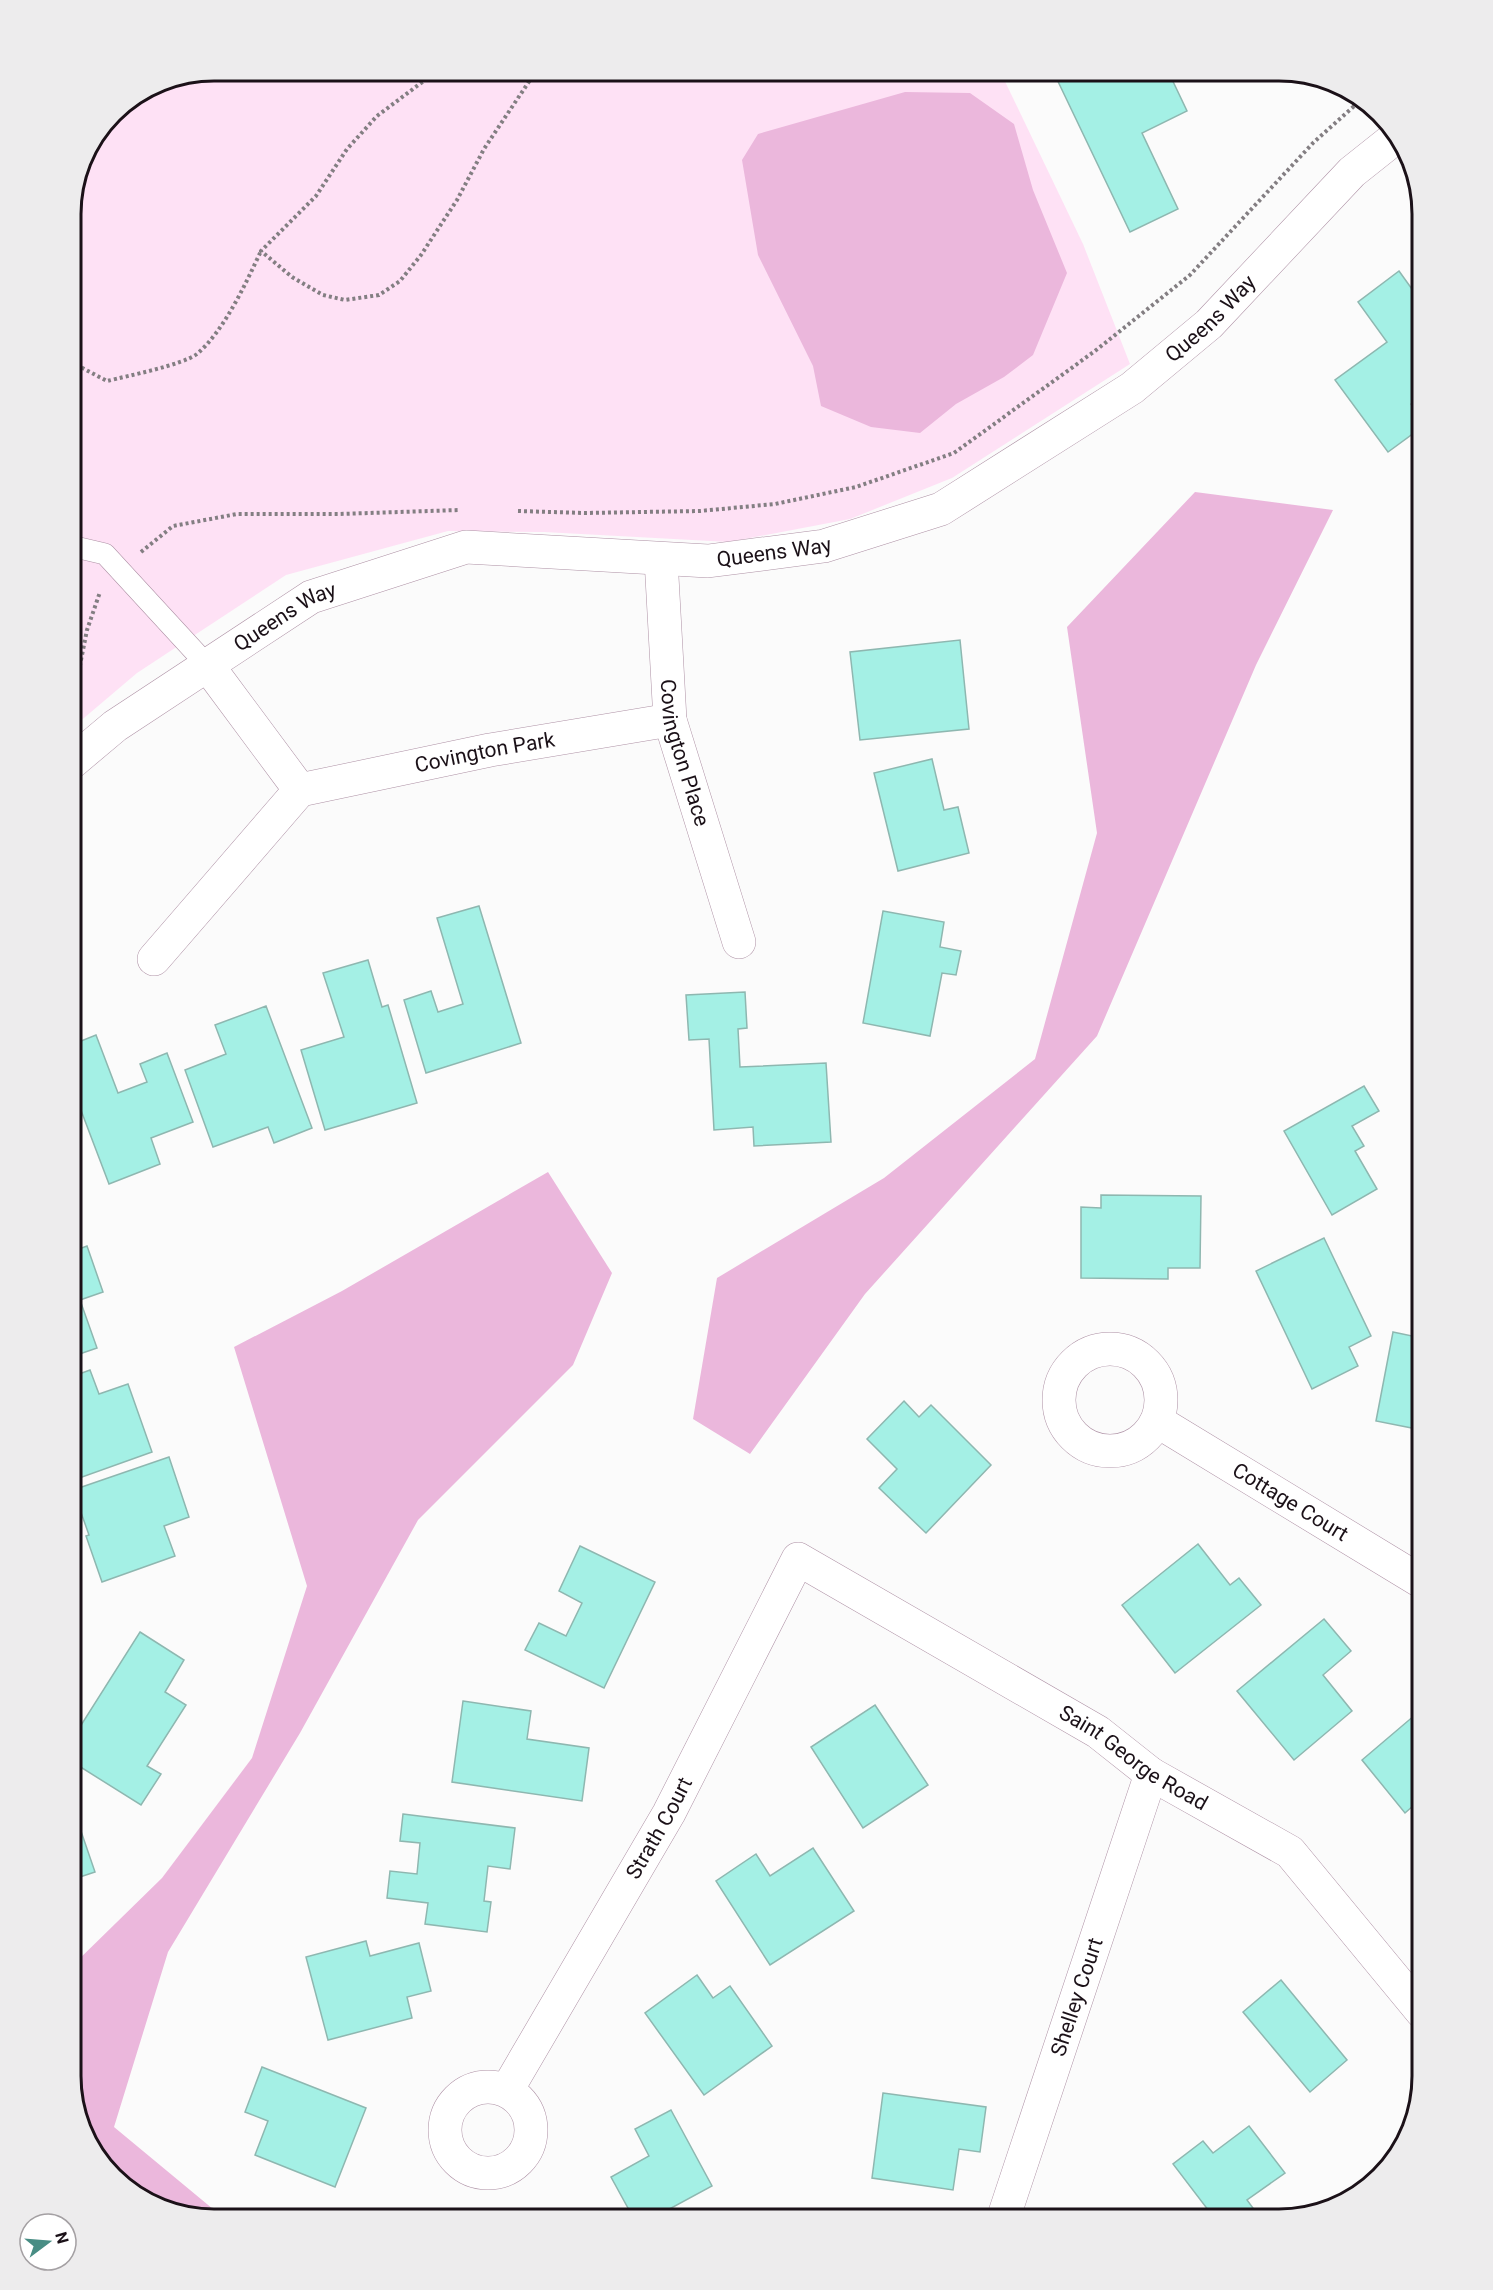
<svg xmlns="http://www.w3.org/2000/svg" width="1493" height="2290" font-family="Roboto,sans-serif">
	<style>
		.green { fill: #fee1f5 }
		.water { fill: #ebb7dc }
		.building { fill: #a4f0e5; stroke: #8eb7b0; stroke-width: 1.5 }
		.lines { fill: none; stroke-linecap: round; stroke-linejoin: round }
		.lane-casing { stroke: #ae91a5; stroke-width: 22 }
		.street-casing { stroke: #ae91a5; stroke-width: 34 }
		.path { stroke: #837e82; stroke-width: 4; stroke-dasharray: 3 3; stroke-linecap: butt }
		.lane { stroke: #fff; stroke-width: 21 }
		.street { stroke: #fff; stroke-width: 33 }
		.labels { text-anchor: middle; stroke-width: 4.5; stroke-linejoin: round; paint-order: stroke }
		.street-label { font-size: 21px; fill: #1b1118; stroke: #fff }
		.rim { fill: none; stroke: #1b1118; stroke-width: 3 }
	</style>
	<rect width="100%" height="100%" fill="#fbfbfb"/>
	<path class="green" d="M214 71H1000L1083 244 1130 364 952 478 850 519 729 542 544 532 448 531 286 575 137 673 71 729V205L82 159 113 112 159 81Z"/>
	<g class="water">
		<path d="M905 92 970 93 1014 124 1033 190 1067 273 1033 355 1004 377 956 404 920 433 871 427 821 406 813 366 758 255 742 160 758 134Z"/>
		<path d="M1195 492 1333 510 1256 665 1097 1036 865 1294 750 1454 693 1419 717 1278 884 1178 1035 1059 1097 833 1067 627Z"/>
		<path d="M548 1172 612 1273 573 1365 418 1520 300 1733 168 1952 114 2127 225 2219H205L135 2195 85 2140 71 2076V1967L162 1878 252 1758 307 1586 234 1347 342 1291Z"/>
	</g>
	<g class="building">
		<path d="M1053 71H1168L1187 111 1142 133 1178 209 1130 232Z"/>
		<path d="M1399 271 1422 303V395L1411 404 1422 418V427L1388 452 1335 380 1387 342 1358 302Z"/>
		<path d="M960 640 969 729 860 740 850 652Z"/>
		<path d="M932 759 944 810 958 807 969 853 898 871 874 773Z"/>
		<path d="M479 906 521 1043 426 1073 404 1000 431 991 438 1012 463 1004 437 918Z"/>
		<path d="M883 911 944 922 940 947 961 951 956 975 942 973 930 1036 863 1023Z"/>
		<path d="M368 960 382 1007 388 1005 417 1103 325 1130 301 1050 344 1037 323 973Z"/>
		<path d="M745 992 747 1028 738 1029 740 1067 826 1063 831 1142 754 1146 753 1127 714 1130 709 1039 689 1040 686 995Z"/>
		<path d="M266 1006 312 1128 274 1143 268 1127 213 1147 185 1070 226 1054 215 1025Z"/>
		<path d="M96 1035 118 1093 147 1082 140 1064 167 1053 193 1122 151 1138 160 1164 109 1184 71 1084V1045Z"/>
		<path d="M1364 1086 1379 1111 1352 1126 1364 1146 1355 1151 1377 1189 1332 1215 1284 1131Z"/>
		<path d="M1101 1195 1201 1196 1200 1268H1168V1279L1081 1278V1207L1101 1208Z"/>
		<path d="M1324 1238 1371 1336 1349 1347 1358 1366 1312 1389 1256 1271Z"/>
		<path d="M87 1246 103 1292 80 1300 97 1348 71 1357V1252Z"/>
		<path d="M1393 1332 1422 1338V1430L1376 1421Z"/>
		<path d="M90 1370 99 1394 128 1384 152 1452 71 1481V1377Z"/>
		<path d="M904 1401 919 1417 931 1405 991 1465 926 1533 879 1488 897 1469 867 1439Z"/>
		<path d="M169 1457 189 1517 164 1526 175 1556 102 1582 86 1536 89 1535 73 1490Z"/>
		<path d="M1198 1544 1230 1585 1239 1578 1261 1605 1175 1673 1122 1605Z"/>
		<path d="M580 1546 655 1582 604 1688 525 1650 539 1623 566 1636 582 1603 559 1591Z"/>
		<path d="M1324 1619 1351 1651 1323 1675 1352 1711 1294 1760 1237 1691Z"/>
		<path d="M140 1632 184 1660 165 1692 186 1705 147 1766 161 1774 141 1805 71 1761V1741Z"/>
		<path d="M463 1701 531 1711 527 1739 589 1748 582 1801 452 1782Z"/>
		<path d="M875 1705 928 1785 863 1828 811 1747Z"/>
		<path d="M1422 1709V1798L1405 1813 1362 1760Z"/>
		<path d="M71 1802 95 1872 71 1880Z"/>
		<path d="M403 1814 515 1828 510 1869 488 1866 484 1901 491 1902 487 1932 425 1924 428 1903 387 1898 390 1871 417 1874 420 1843 400 1841Z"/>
		<path d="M813 1848 854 1911 770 1965 716 1881 756 1854 770 1876Z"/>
		<path d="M366 1941 370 1956 419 1943 431 1991 407 1997 412 2018 328 2040 306 1957Z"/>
		<path d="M697 1975 713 1998 730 1986 772 2046 704 2095 645 2013Z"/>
		<path d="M1281 1980 1347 2060 1310 2092 1243 2012Z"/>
		<path d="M262 2067 366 2108 335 2187 255 2155 268 2121 245 2112Z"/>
		<path d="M883 2093 986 2107 980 2152 959 2149 953 2190 872 2178Z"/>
		<path d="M671 2110 712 2186 651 2219H634L611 2177 649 2156 635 2129Z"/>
		<path d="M1249 2126 1285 2173 1247 2200 1261 2219H1215L1173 2164 1203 2141 1213 2153Z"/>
	</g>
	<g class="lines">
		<g class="lane-casing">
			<path id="lane" d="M71 546 105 554 208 666"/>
		</g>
		<g class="street-casing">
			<g id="street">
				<path id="s1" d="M661 559 670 720 739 942"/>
				<path d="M208 666 300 790"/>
				<path id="s2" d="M71 763 115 726 311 597 466 547 708 561 824 546 941 509 1132 388 1209 324 1352 172 1396 137"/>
				<path id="s3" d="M154 959 300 790 490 750 670 720"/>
				<circle cx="1110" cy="1400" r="51"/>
				<path id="s4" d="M1157 1421 1422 1582"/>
				<circle cx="488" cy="2130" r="43"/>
				<path id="s5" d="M507 2090 669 1813 798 1559 1098 1732 1151 1774 1290 1852 1422 2012"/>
				<path id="s6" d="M1003 2219 1151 1774"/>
			</g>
		</g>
		<g class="path">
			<path d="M437 71 377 116 347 149 316 196 261 251 292 277 323 295 345 300 379 295 400 281 421 255 457 200 484 149 536 71"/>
			<path d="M71 362 107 381C127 376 182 365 197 354 224 331 246 283 261 251"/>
			<path d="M518 511 585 513 700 511 775 504 856 487 954 453 1095 351 1190 275 1313 143 1362 99"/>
			<path d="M141 552 173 526 237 514H339L459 510"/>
			<path d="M71 688 77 680 87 630 100 592"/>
		</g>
		<use href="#lane" class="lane"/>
		<use href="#street" class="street"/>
	</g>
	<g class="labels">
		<g class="street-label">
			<text dy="7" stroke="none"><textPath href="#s2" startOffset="1268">Queens Way</textPath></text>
			<text dy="7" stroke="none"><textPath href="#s2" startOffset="764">Queens Way</textPath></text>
			<text dy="7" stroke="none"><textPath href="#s2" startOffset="260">Queens Way</textPath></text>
			<text dy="7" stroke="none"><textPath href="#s3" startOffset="412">Covington Park</textPath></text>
			<text dy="7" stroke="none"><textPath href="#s1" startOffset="196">Covington Place</textPath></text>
			<text dy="7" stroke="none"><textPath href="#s4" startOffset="156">Cottage Court</textPath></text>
			<text dy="7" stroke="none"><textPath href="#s5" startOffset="996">Saint George Road</textPath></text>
			<text dy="7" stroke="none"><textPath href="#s5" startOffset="303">Strath Court</textPath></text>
			<text dy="7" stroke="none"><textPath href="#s6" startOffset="234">Shelley Court</textPath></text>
		</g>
	</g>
	<path d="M0 0H1493V2290H0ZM214 81H1279A133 133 0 0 1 1412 214V2076A133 133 0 0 1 1279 2209H214A133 133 0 0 1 81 2076V214A133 133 0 0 1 214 81Z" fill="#edeced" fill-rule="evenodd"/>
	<path class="rim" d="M214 81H1279A133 133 0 0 1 1412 214V2076A133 133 0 0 1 1279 2209H214A133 133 0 0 1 81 2076V214A133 133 0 0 1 214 81Z"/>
	<g transform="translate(48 2242) rotate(74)"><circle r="28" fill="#ffffff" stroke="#a4a0a3" stroke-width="1.5"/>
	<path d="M0-4.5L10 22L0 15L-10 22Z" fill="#488d84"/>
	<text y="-9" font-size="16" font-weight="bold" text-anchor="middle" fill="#1b1118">N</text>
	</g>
</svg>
